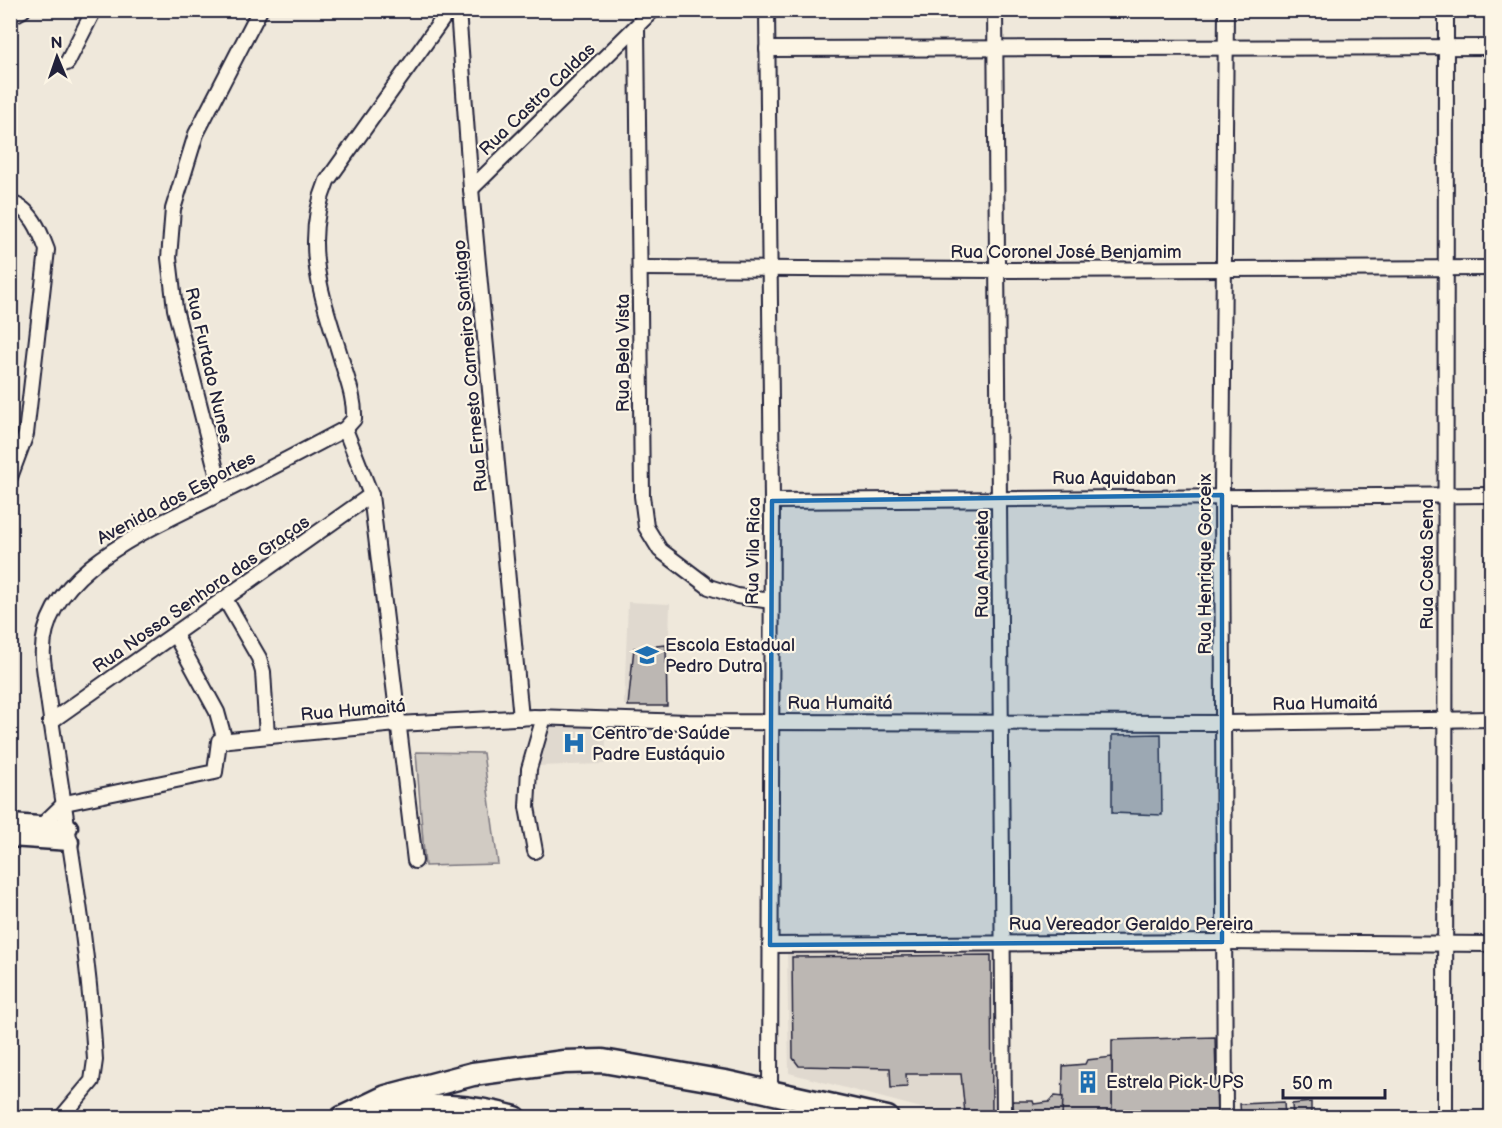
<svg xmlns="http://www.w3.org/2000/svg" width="1502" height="1128" font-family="'Balsamiq Sans',sans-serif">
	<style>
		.built { fill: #e0d9cf }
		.green { fill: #d1cbc3; stroke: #7a767f; stroke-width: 1.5 }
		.building { fill: #bcb7b3; stroke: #22223b; stroke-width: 1.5 }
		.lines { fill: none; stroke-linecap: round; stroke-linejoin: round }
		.minor-casing { stroke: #22223b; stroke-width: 18 }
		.tertiary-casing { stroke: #22223b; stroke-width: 21 }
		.trunk-casing { stroke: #22223b; stroke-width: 27 }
		.minor { stroke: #fcf5e5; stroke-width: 14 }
		.tertiary { stroke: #fcf5e5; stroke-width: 16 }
		.trunk { stroke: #fcf5e5; stroke-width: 22 }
		.marked { fill: #1f6fb2; fill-opacity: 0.2; stroke: #1f6fb2; stroke-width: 4.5; stroke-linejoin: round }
		.labels { text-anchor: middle; stroke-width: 4.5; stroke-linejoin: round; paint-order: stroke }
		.street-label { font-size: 18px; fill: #22223b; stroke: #fcf5e5 }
		.poi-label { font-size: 18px; fill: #22223b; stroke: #fcf5e5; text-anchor: start }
	</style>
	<rect width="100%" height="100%" fill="#efe8db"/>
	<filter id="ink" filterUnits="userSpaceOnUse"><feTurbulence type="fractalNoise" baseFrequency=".0167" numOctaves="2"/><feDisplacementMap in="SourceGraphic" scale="12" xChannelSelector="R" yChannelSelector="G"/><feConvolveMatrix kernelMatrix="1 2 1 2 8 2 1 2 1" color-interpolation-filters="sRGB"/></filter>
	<g filter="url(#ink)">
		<g class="built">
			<path d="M628 602 670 604 667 706 624 705Z"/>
			<path d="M548 722H607L605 764 536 766Z"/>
			<path d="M994 947 1003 1117H955L789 1073 787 948Z"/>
		</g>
		<path class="green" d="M416 752 483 753 498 864 425 866Z"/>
		<g class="building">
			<path d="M666 645 667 706H628L634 648Z"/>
			<path d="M1161 734 1162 815 1112 813V735Z"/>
			<path d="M991 955 992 1118 965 1113 961 1074H906L907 1087 891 1088 890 1068 799 1066 793 1058 792 957Z"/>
			<path d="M1215 1037 1217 1118H1112V1040Z"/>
			<path d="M1112 1057V1118H1062L1063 1066 1085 1064 1087 1060Z"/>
			<path d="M1055 1096 1063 1097 1062 1118H1014L1013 1101H1033L1034 1104 1049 1102Z"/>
			<path d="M1284 1102 1285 1118H1241L1240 1104Z"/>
			<path d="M1311 1102V1118H1293L1292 1104Z"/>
		</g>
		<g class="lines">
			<g class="minor-casing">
				<g id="minor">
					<path d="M458 10 471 189 521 718"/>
					<path d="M767 10 772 501 770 1092"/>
					<path d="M995 10 1004 1118"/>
					<path d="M10 17 23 10"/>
					<path d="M637 27 642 496 646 527 660 550 709 587 737 596 771 601"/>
					<path d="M767 49 1492 47"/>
					<path d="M67 63 94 10"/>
					<path d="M471 189 653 10"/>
					<path d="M10 203C31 208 40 231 47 250L26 434 10 477"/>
					<path d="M641 268 997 270 1492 268"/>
					<path d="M345 429 371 495 415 861"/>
					<path d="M222 493 175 309 169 258 173 209 196 134 260 10"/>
					<path d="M772 501 1492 495"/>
					<path d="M225 599 259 658 263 672 267 736"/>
					<path d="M175 635 217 712 225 741"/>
					<path d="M50 722 371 495"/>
					<path d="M65 803 215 772 219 741 397 724 534 717 688 722 1225 723 1492 719"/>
					<path d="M41 826 65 803"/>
					<path d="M535 851 527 807 529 769 544 717"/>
					<path d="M770 945 1222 942 1492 944"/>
					<path d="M61 1118 92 1081 95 1060C88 926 59 793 43 659 37 571 156 527 219 494 262 473 303 451 345 429L354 419C355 400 348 382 343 365 324 300 300 247 327 181L449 10"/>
					<path d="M1225 1118 1222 495 1226 10"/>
					<path d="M1445 1118 1446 10"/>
				</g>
			</g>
			<g class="tertiary-casing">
				<g id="tertiary">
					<path d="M10 823 69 827"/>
					<path d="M10 838 70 842"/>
				</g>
			</g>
			<g class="trunk-casing">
				<g id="trunk">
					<path d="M384 1108C430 1105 471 1105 515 1118"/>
					<path d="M342 1118 386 1097 473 1074 564 1062 603 1061 725 1082 887 1118"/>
				</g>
			</g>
			<use href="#minor" class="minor"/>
			<use href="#tertiary" class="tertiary"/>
			<use href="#trunk" class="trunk"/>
		</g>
	</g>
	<path class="marked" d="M1222 495V942L770 945 772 501Z"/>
	<defs>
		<g id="school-bare" transform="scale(1.8)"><path d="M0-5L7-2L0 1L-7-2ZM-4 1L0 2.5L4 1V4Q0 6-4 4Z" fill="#1f6fb2" stroke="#fcf5e5" stroke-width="2.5" paint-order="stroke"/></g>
		<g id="hospital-bare" transform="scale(1.8)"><path d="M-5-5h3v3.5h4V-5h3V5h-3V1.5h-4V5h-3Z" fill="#1f6fb2" stroke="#fcf5e5" stroke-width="2.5" paint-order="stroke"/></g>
		<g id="building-bare" transform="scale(1.8)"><path d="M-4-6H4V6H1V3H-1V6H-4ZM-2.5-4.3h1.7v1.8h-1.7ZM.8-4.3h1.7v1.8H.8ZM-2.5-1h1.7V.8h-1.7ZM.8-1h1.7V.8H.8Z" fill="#1f6fb2" stroke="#fcf5e5" stroke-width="2.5" paint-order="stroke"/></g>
	</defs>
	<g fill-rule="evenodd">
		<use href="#school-bare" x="647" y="655"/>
		<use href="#hospital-bare" x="574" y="743"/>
		<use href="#building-bare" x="1088" y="1082"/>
	</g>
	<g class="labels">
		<g class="street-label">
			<text transform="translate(537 99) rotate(-44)" y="6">Rua Castro Caldas</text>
			<text x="1066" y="258">Rua Coronel José Benjamim</text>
			<text transform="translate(623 353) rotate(-90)" y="6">Rua Bela Vista</text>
			<text transform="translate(209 365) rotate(77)" y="6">Rua Furtado Nunes</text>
			<text transform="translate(470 366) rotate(-95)" y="6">Rua Ernesto Carneiro Santiago</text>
			<text x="1114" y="484">Rua Aquidaban</text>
			<text transform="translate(176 498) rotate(-28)" y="6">Avenida dos Esportes</text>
			<text transform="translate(753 551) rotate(-89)" y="6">Rua Vila Rica</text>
			<text transform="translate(982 564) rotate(-90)" y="6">Rua Anchieta</text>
			<text transform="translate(1205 564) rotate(-90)" y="6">Rua Henrique Gorceix</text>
			<text transform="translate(1427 564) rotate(-90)" y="6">Rua Costa Sena</text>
			<text transform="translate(201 594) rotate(-35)" y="6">Rua Nossa Senhora das Graças</text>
			<text x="840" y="709">Rua Humaitá</text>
			<text transform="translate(1325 703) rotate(-1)" y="6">Rua Humaitá</text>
			<text transform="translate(353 710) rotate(-5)" y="6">Rua Humaitá</text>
			<text x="1131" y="930">Rua Vereador Geraldo Pereira</text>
		</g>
		<g class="poi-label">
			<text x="665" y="651">Escola Estadual<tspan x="665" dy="21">Pedro Dutra</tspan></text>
			<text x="592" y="739">Centro de Saúde<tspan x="592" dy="21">Padre Eustáquio</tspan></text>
			<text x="1106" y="1088">Estrela Pick-UPS</text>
		</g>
	</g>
	<rect width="1502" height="1128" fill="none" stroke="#fcf5e5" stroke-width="36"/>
	<rect x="18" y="18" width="1466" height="1092" fill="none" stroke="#22223b" stroke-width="2" filter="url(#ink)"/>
	<g transform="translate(57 57) rotate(358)" stroke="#fcf5e5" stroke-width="4.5" paint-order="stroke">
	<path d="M0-4.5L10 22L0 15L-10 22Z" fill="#22223b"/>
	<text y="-9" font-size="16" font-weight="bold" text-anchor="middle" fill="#22223b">N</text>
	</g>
	<path d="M1283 1089v9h102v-9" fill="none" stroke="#22223b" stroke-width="3"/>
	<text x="1292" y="1089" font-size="18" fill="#22223b" stroke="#fcf5e5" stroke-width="4.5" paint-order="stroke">50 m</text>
</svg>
